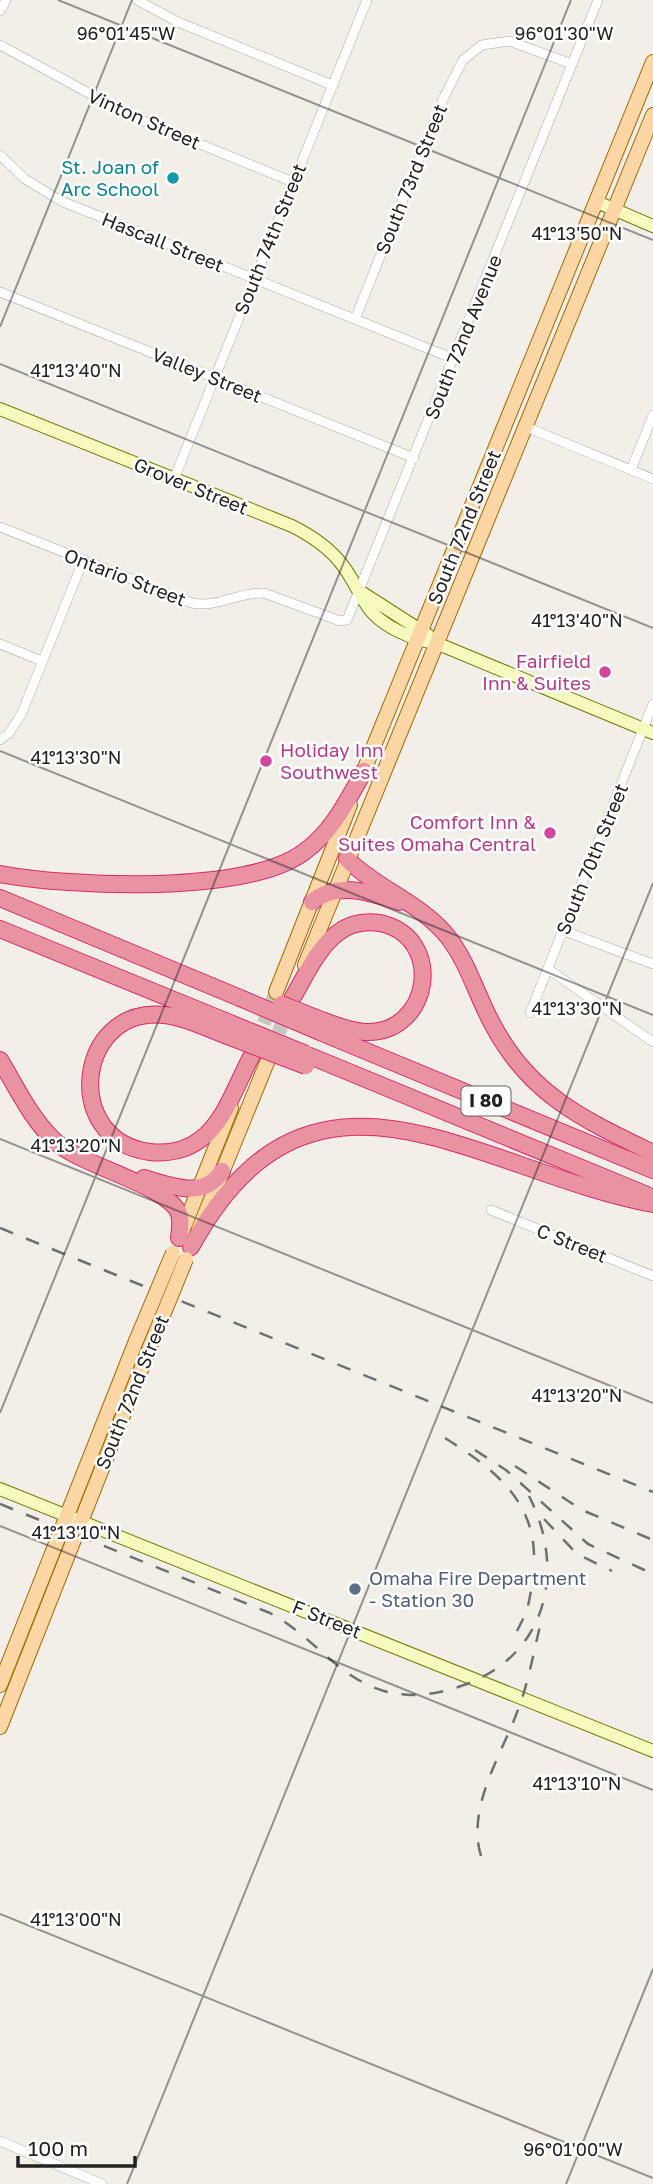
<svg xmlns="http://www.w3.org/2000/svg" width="653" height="2184" font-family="'Golos Text',sans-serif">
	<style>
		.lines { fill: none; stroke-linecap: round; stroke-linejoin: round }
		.primary-tunnel { stroke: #c8c6c1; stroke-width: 14; stroke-dasharray: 14 7; stroke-linecap: butt }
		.street-casing { stroke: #a9a9a9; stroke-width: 10 }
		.secondary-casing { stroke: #707d05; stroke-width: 14 }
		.primary-casing { stroke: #a06b00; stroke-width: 16 }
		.highway-casing { stroke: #dc2a67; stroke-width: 18 }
		.street { stroke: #fff; stroke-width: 9 }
		.secondary { stroke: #f7fabf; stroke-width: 12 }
		.primary { stroke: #fcd6a4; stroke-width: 14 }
		.highway { stroke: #e892a2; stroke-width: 16 }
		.rail { stroke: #707070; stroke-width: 2.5; stroke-dasharray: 14 14; stroke-linecap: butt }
		.primary-bridge-casing { stroke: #a06b00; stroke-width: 16; stroke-linecap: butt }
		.highway-bridge-casing { stroke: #dc2a67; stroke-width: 18; stroke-linecap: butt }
		.primary-bridge { stroke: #fcd6a4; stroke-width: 14 }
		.highway-bridge { stroke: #e892a2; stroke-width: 16 }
		.ticks { fill: none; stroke: #222; stroke-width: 2; stroke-opacity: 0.45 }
		.culture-dot { fill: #0f9aa8; stroke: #fff; stroke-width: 2.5 }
		.hotel-dot { fill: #d1479c; stroke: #fff; stroke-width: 2.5 }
		.service-dot { fill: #5c6f8a; stroke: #fff; stroke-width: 2.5 }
		.labels { text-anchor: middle; stroke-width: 5; stroke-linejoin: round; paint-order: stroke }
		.shield { fill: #fff; stroke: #646464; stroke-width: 2 }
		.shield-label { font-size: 18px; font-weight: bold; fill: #222 }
		.street-label { font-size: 19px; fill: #222; stroke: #fff }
		.culture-label { font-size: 19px; fill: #0d838f; stroke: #fff; text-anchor: end }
		.hotel-label { font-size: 19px; fill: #b23c85; stroke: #fff; text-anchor: end }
		.service-label { font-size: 19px; fill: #4e5e75; stroke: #fff; text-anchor: start }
		.ticks-label { font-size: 18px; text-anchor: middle; fill: #222; stroke: #fff; stroke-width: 5; stroke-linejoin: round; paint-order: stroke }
	</style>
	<rect width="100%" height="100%" fill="#f2efe9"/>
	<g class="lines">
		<g class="primary-tunnel">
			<path d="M256 1043 276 992"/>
			<path d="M271 1052 288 1009"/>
		</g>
		<g class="street-casing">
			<g id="street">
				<path d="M137 0 178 22 332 85"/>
				<path d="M0 11 6 0"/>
				<path d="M0 45 131 116 293 182"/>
				<path d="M0 155 25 179 61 201 454 359"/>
				<path d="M0 292 414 458"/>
				<path d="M355 319 444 97 463 60 482 45 509 41 572 64"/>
				<path d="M524 426 653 479"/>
				<path d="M631 470 653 415"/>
				<path d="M174 479 367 0"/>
				<path d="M0 527 192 603C217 608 239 592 264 593L340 621 347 620 598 0"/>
				<path d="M0 644 42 661"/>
				<path d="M0 740 9 733 21 715 83 561"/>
				<path d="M564 931 653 964"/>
				<path d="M548 969 653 1042"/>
				<path d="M530 1013 653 704"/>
				<path d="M491 1210 653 1276"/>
				<path d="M0 2141 102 2184"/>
			</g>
		</g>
		<g class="secondary-casing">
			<g id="secondary">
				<path d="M597 202 653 226"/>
				<path d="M0 409 292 526C310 535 327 546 340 562 351 575 357 590 366 604 379 626 413 640 436 643L653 733"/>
				<path d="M361 592 428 635"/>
				<path d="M0 1489 653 1751"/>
			</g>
		</g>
		<g class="primary-casing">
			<g id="primary">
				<path d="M360 780 653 62"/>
				<path d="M305 965 653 115"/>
				<path d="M276 992 350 805"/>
				<path d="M199 1229 268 1060"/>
				<path d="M182 1232 231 1108"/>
				<path d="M0 1685 136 1341"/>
				<path d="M0 1727 150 1347"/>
			</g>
		</g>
		<g class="highway-casing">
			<g id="highway">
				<path d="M347 859C377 889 421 903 448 937 469 964 477 997 494 1027 531 1096 585 1120 653 1153"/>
				<path d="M0 874C71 887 247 895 304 852 333 831 347 801 364 771"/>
				<path d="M0 898 240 998"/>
				<path d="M312 902C337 881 370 892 399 902"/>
				<path d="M0 929 230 1023"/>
				<path d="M293 997C306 975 318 947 339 932 351 923 366 921 380 923 446 937 431 1035 365 1032 351 1031 337 1026 324 1021"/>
				<path d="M320 1032 653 1170"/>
				<path d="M225 1035C206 1028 185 1017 164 1015 76 1006 61 1141 150 1152 168 1154 187 1150 201 1139 225 1121 237 1083 251 1057"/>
				<path d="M310 1056 647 1195"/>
				<path d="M0 1060C17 1088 32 1121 57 1143 86 1167 162 1184 178 1211 182 1219 180 1229 179 1238"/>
				<path d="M144 1178C172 1186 204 1200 222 1171"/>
				<path d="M191 1247C311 1026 476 1171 653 1204"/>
			</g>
		</g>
		<use href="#street" class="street"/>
		<use href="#secondary" class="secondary"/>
		<use href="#primary" class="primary"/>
		<use href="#highway" class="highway"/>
		<g class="rail">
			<path d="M0 1228 653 1492"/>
			<path d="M445 1438C489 1466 533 1497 534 1555"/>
			<path d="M475 1450 506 1470 588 1544 653 1574"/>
			<path d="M515 1466 582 1510 653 1540"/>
			<path d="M0 1504 270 1613C312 1635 338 1678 384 1691 410 1698 433 1695 458 1687 545 1660 568 1573 529 1496"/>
			<path d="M544 1519 577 1554 612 1571"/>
			<path d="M517 1631 527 1611 533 1581"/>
			<path d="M481 1856C466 1806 503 1753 519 1707 529 1680 534 1650 541 1622"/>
		</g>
		<g class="primary-bridge-casing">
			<g id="primary-bridge">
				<path d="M136 1341 173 1253"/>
				<path d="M150 1347 186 1259"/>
			</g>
		</g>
		<g class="highway-bridge-casing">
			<g id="highway-bridge">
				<path d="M240 998 320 1032"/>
				<path d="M281 1004 324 1021"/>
				<path d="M230 1023 306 1054"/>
				<path d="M225 1035 306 1066"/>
			</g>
		</g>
		<use href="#primary-bridge" class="primary-bridge"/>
		<use href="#highway-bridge" class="highway-bridge"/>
	</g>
	<path class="ticks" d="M58 0 653 240M0 327 132 0M0 364 653 628M0 751 653 1015M0 1139 653 1403M0 1413 571 0M0 1526 653 1790M0 1914 653 2178M127 2184 653 883M566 2184 653 1969"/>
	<circle class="culture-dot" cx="173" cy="178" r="7"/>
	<g class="hotel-dot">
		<circle cx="605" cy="672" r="7"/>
		<circle cx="266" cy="761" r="7"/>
		<circle cx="550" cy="833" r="7"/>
	</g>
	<circle class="service-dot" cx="355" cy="1589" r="7"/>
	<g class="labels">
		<rect class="shield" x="461.5" y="1086.5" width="49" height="29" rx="5"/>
		<g class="shield-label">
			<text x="486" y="1107">I 80</text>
		</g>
		<g class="street-label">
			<text transform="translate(144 119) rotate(24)" y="7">Vinton Street</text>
			<text transform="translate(411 179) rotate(-68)" y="7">South 73rd Street</text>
			<text transform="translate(270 239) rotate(-68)" y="7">South 74th Street</text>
			<text transform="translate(163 242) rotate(22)" y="7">Hascall Street</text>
			<text transform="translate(463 337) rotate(-68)" y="7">South 72nd Avenue</text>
			<text transform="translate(207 375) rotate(22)" y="7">Valley Street</text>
			<text transform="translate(191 486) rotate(22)" y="7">Grover Street</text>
			<text transform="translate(464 527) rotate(-68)" y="7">South 72nd Street</text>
			<text transform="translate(125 577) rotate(21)" y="7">Ontario Street</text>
			<text transform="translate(592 859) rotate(-68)" y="7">South 70th Street</text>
			<text transform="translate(572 1243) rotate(22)" y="7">C Street</text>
			<text transform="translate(132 1392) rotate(-68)" y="7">South 72nd Street</text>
			<text transform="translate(327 1619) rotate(22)" y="7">F Street</text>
		</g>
		<g class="culture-label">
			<text x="159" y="174">St. Joan of<tspan x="159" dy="22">Arc School</tspan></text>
		</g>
		<g class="hotel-label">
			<text x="591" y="668">Fairfield<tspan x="591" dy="22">Inn &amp; Suites</tspan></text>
			<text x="280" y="757" text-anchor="start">Holiday Inn<tspan x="280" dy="22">Southwest</tspan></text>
			<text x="536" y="829">Comfort Inn &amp;<tspan x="536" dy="22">Suites Omaha Central</tspan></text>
		</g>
		<g class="service-label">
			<text x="369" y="1585">Omaha Fire Department<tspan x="369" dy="22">- Station 30</tspan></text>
		</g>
	</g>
	<g class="ticks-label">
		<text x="126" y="40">96°01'45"W</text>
		<text x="564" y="40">96°01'30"W</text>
		<text x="577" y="240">41°13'50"N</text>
		<text x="76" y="377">41°13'40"N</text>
		<text x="577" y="627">41°13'40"N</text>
		<text x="76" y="764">41°13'30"N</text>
		<text x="577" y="1015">41°13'30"N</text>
		<text x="76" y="1152">41°13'20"N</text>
		<text x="577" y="1402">41°13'20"N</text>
		<text x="76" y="1539">41°13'10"N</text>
		<text x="577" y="1790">41°13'10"N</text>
		<text x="76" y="1926">41°13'00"N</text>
		<text x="573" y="2156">96°01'00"W</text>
	</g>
	<path d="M18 2156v10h117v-10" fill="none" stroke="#222222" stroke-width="3.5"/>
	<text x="28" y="2156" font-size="21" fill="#222222" stroke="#ffffff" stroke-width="5" paint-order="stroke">100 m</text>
</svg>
